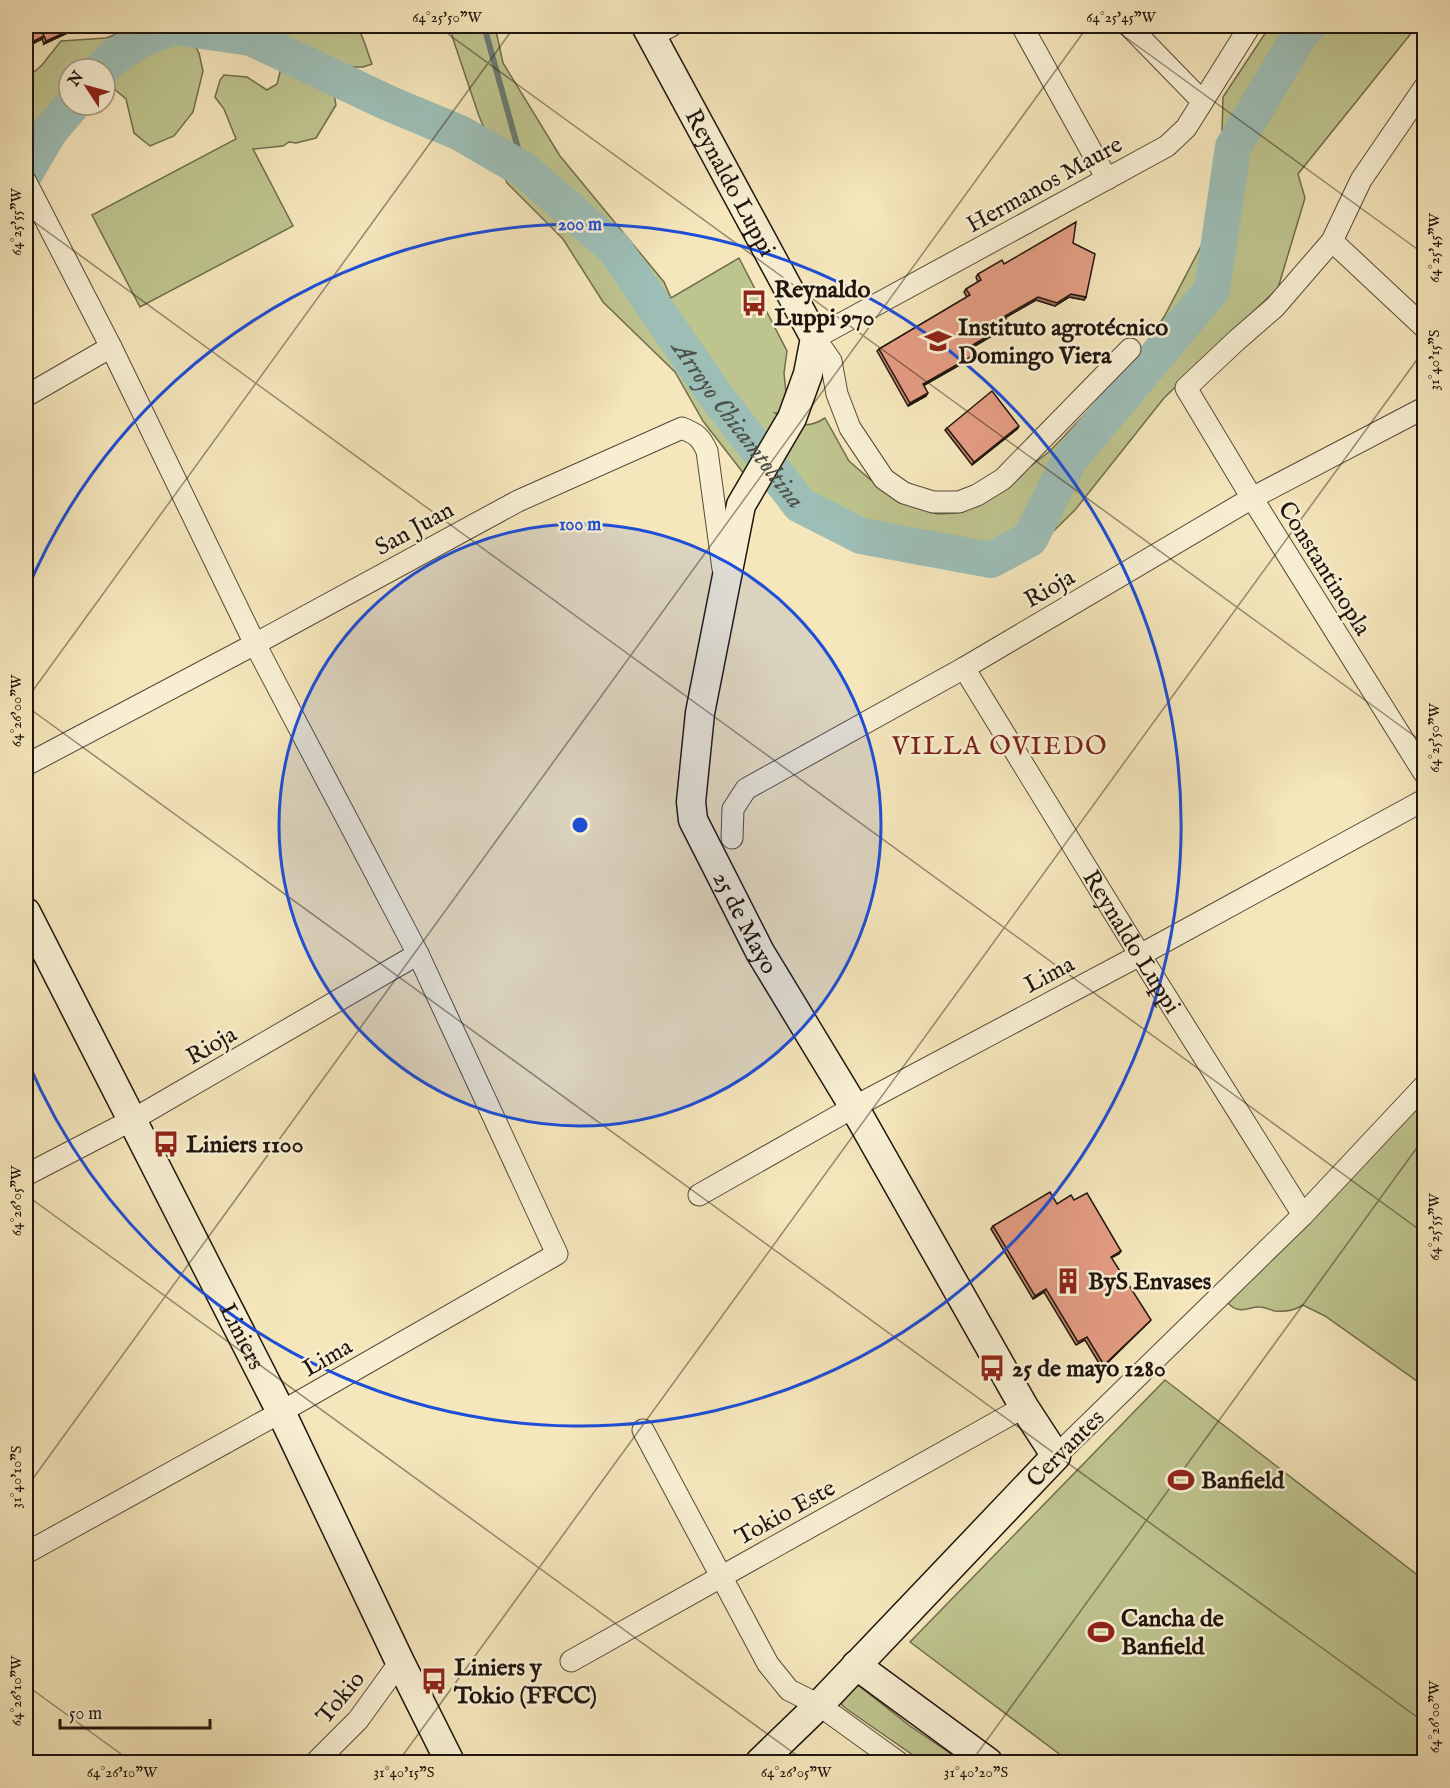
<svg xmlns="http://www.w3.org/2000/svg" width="1450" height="1788" font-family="'IM FELL English',serif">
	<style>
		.green { fill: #bec48e; stroke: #6f6d4e; stroke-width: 1.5 }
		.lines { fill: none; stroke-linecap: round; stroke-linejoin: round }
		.stream { stroke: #6b7b73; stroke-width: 6 }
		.river { stroke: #9dbeb6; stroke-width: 36 }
		.street-casing { stroke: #554a39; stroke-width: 23 }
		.secondary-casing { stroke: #20160e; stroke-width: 31 }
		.street { stroke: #f8efd3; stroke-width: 21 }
		.secondary { stroke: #f8efd3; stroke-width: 28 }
		.wall { fill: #c48671; stroke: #20160e; stroke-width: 1.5 }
		.shaded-wall { fill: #a06d5c; stroke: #20160e; stroke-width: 1.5 }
		.building { fill: #e49c83; stroke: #20160e; stroke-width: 1.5 }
		.ticks { fill: none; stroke: #20160e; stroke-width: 1.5; stroke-opacity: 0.45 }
		.ring { fill: none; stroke: #1d4ed8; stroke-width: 3 }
		.labels { text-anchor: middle; stroke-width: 5; stroke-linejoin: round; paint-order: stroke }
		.street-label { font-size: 24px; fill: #20160e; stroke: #f8efd3 }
		.poi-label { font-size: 24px; font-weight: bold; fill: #20160e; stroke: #f8efd3; text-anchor: start }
		.water-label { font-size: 26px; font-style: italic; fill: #4c5149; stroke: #f8efd3 }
		.neighbourhood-label { font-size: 26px; letter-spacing: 1.5px; fill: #7a1f14; stroke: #f8efd3 }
		.centre { fill: #1d4ed8; stroke: #f8efd3; stroke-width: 3 }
		.ring-label { font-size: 18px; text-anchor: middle; font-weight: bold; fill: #1d4ed8; stroke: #f8efd3; stroke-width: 5; stroke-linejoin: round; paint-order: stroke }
		.neatline { fill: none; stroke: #20160e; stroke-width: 2 }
		.ticks-label { font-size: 15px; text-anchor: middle; fill: #20160e }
	</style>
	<rect width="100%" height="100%" fill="#f5e6bb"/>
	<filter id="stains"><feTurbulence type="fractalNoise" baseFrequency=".00333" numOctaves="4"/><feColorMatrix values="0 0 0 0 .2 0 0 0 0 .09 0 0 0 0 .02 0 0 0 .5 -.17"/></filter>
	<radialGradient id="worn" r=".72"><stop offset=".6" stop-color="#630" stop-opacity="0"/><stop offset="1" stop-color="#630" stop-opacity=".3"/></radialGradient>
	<g class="green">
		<path d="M126 26H203L189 35 199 53 203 71 193 112 174 136 150 146 134 133 126 99 105 81V69H69V88L29 130H26V79L42 65 61 41 106 38 120 33Z"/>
		<path d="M264 26H357C364 38 367 51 372 64L363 67H352L333 89 336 105 316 138 296 143 289 142 283 146 253 149 293 226 140 307 92 215 236 139 224 109 215 97 220 80 224 75 247 77 267 90 277 84 281 68 274 36Z"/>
		<path d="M451 26H495L503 63 560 156 664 282 671 298 739 258 787 351 784 373 788 412 775 413C795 423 805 431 825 418L849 461 880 488 911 505 937 514 957 513 984 502 1050 451 1126 371 1164 317 1220 210 1223 97 1270 26H1417L1298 174 1305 198 1278 288 1164 398 1075 510 1026 558 977 571 933 566 850 542 774 496 744 474 703 421 675 372 603 302 563 239 507 183 479 116 452 36Z"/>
		<path d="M1424 1094V1386L1325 1316 1303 1305C1295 1310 1284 1312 1275 1311 1270 1310 1265 1307 1260 1307 1248 1306 1240 1316 1228 1303Z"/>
		<path d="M1165 1380 1424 1580V1762H1070L910 1642Z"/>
		<path d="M853 1683 859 1686 910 1726 963 1762H923L848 1710 842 1705 841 1699Z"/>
	</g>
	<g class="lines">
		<path class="stream" d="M484 26 524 170"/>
		<g class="river">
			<path id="s1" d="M102 69 112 58 144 38 174 27 251 38 388 103 460 133 524 170 614 248 713 392 800 505 861 536 991 560 1030 539 1070 459 1212 290 1233 147 1301 33 1308 26"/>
			<path d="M26 172 50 131 72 105"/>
		</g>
		<g class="street-casing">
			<g id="street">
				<path d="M1022 26 1107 179"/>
				<path d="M1129 26 1202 101"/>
				<path d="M652 36 671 26"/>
				<path d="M1424 88 1361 180 1332 241 1275 307 1237 340 1186 388 1252 498 1424 773"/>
				<path d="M26 182 111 347 255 644 418 954 557 1254 281 1412 26 1553"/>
				<path d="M1332 241 1424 327"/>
				<path d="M1130 349 1003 479 977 495 959 502H933L904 493 884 479 850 428 837 394 831 361 815 338 1167 146 1186 128 1250 26"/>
				<path d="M26 396 111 347"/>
				<path id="s2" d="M964 668 1140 955 1303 1215"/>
				<path d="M26 765 255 644 518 501 682 428C696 434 700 436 707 451L723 569"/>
				<path d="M732 838 733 809 746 789 964 668 1252 498 1424 408"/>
				<path d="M26 1175 132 1120 418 954"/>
				<path d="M699 1195 854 1107 1140 955 1424 800"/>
				<path d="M643 1430 768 1664 789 1690 819 1705 898 1762"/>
				<path d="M1056 1456 1303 1215 1424 1086"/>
				<path d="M571 1661 1024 1407"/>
				<path d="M316 1762 358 1720 400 1662"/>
			</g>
		</g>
		<g class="secondary-casing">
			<g id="secondary">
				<path id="s3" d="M646 26 815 338 808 374 792 418 741 505 700 713 691 802 693 820 760 952 854 1107 1024 1407 1056 1456 819 1705 760 1762"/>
				<path id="s4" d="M26 912 281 1412 400 1662 450 1762"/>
				<path d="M856 1665 988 1762"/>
			</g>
		</g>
		<use href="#street" class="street"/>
		<use href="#secondary" class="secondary"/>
	</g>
	<g class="wall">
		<path d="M26 26H82L44 44 42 39 26 47Z"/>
		<path d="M1073 243 1086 297 1084 300 1069 297 1055 306 1036 300 1005 317 1009 324 1007 327 970 349 974 355 972 358 924 385 926 396 908 406 877 351 879 349 967 297 964 292 966 289 978 282 976 277 978 274 1004 264Z"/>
		<path d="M947 428 1017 429 972 465 945 430Z"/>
		<path d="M1074 1200 1121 1251 1119 1254 1111 1258 1149 1322 1102 1368 1085 1340 1076 1345 1044 1292 1033 1299 991 1229 993 1226 1057 1204Z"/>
	</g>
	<g class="shaded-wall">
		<path d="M80 26H82L44 44 46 41Z"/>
		<path d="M44 36 42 39 26 47V45Z"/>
		<path d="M1071 294 1086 297 1084 300 1069 297 1055 306 1036 300 1003 319 1005 316 1038 297Z"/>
		<path d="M1009 324 1007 327 967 350 969 347Z"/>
		<path d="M974 355 972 358 921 387 923 384Z"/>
		<path d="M928 393 926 396 908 406 910 403Z"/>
		<path d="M1019 426 1017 429 972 465 974 462Z"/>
		<path d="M1046 1289 1044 1292 1033 1299 1035 1296Z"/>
		<path d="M1151 1320 1149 1322 1102 1368 1104 1365Z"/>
	</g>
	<g class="building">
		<path d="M26 26H39L44 36 26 45Z"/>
		<path d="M40 26H80L46 41Z"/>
		<path d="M1076 222 1073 243 1095 254 1086 297 1071 294 1057 303 1038 297 1005 316 1009 324 969 347 974 355 923 384 928 393 910 403 879 349 970 295 966 289 981 280 978 274 1002 260 1004 264Z"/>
		<path d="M992 391 1019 426 974 462 947 428Z"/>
		<path d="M1050 1192 1057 1204 1071 1195 1074 1200 1087 1193 1121 1251 1111 1257 1151 1320 1104 1365 1087 1337 1078 1342 1046 1289 1035 1296 993 1226Z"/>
	</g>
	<path class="ticks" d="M437 26 1424 743M1110 26 1424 254M26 216 1424 1233M26 700 515 26M26 706 1424 1722M26 1195 806 1762M26 1488 1088 26M26 1685 132 1762M398 1762 1424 350M971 1762 1424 1138"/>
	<circle cx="580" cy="825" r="301" fill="#1d4ed8" fill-opacity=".12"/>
	<g class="ring">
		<circle cx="580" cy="825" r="301"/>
		<path d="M27 590A601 601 0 1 1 27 1060"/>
	</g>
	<defs>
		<g id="bus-bare" transform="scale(2.07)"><path d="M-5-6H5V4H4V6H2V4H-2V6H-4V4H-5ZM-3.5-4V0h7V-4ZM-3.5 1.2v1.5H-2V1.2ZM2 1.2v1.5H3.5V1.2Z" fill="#8f2418" stroke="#f8efd3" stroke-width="2.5" paint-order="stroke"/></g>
		<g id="school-bare" transform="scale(2.07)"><path d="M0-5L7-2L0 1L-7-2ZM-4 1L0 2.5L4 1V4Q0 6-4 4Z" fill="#8f2418" stroke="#f8efd3" stroke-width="2.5" paint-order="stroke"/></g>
		<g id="building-bare" transform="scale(2.07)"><path d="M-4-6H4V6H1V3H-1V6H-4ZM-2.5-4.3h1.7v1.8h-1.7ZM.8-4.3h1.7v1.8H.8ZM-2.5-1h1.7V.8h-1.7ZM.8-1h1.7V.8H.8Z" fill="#8f2418" stroke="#f8efd3" stroke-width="2.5" paint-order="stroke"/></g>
		<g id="stadium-bare" transform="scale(2.07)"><path d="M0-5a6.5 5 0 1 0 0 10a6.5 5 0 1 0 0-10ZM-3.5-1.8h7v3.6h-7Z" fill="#8f2418" stroke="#f8efd3" stroke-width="2.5" paint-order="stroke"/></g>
	</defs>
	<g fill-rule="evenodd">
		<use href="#bus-bare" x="754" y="303"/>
		<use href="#school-bare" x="938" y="341"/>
		<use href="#bus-bare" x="166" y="1144"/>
		<use href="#building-bare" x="1068" y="1281"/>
		<use href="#bus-bare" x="992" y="1368"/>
		<use href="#stadium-bare" x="1181" y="1480"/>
		<use href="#stadium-bare" x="1101" y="1632"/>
		<use href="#bus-bare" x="434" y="1681"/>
	</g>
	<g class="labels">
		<g class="street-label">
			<text dy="8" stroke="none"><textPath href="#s3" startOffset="178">Reynaldo Luppi</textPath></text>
			<text transform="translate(1044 184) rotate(-29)" y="8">Hermanos Maure</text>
			<text transform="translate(414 528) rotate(-29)" y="8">San Juan</text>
			<text transform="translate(1325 568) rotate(58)" y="8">Constantinopla</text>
			<text transform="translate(1049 588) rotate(-30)" y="8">Rioja</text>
			<text dy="8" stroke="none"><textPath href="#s3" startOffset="974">25 de Mayo</textPath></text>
			<text dy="8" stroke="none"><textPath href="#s2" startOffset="321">Reynaldo Luppi</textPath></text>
			<text transform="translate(1049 974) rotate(-28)" y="8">Lima</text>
			<text transform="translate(211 1045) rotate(-30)" y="8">Rioja</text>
			<text dy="8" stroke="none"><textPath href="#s4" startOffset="476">Liniers</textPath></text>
			<text transform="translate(327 1357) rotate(-30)" y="8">Lima</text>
			<text transform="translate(1065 1448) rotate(-45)" y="8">Cervantes</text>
			<text transform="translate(785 1512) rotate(-29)" y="8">Tokio Este</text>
			<text transform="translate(340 1697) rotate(-50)" y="8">Tokio</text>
		</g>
		<g class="poi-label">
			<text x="774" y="297">Reynaldo<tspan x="774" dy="28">Luppi 970</tspan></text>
			<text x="958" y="335">Instituto agrotécnico<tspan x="958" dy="28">Domingo Viera</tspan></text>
			<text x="186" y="1152">Liniers 1100</text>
			<text x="1088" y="1289">ByS Envases</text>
			<text x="1012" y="1376">25 de mayo 1280</text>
			<text x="1201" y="1488">Banfield</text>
			<text x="1121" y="1626">Cancha de<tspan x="1121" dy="28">Banfield</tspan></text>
			<text x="454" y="1675">Liniers y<tspan x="454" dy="28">Tokio (FFCC)</tspan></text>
		</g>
		<g class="water-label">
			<text dy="9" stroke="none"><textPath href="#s1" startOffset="801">Arroyo Chicamtoltina</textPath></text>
		</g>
		<g class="neighbourhood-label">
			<text x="1000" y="754">VILLA OVIEDO</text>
		</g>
	</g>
	<circle cx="580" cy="825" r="9" class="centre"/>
	<g class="ring-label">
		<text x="580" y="230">200 m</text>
		<text x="580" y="530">100 m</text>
	</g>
	<rect width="1450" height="1788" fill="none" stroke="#f5e6bb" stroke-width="66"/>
	<g transform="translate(87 87) rotate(306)"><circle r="28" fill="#f8efd3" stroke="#a29884" stroke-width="1.5"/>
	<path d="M0-4.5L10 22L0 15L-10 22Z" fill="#8f2418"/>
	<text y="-9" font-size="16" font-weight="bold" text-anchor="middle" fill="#20160e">N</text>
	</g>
	<path d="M60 1719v9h150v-9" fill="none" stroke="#20160e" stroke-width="3"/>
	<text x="69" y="1719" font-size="18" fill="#20160e" stroke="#f8efd3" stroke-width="4.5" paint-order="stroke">50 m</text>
	<rect x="33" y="33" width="1384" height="1722" class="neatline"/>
	<g class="ticks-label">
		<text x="447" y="22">64°25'50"W</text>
		<text x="1121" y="22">64°25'45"W</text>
		<text transform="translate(16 222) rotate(-90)" y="5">64°25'55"W</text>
		<text transform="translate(1434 248) rotate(-90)" y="5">64°25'45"W</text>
		<text transform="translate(1434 360) rotate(-90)" y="5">31°40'15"S</text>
		<text transform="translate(16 711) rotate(-90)" y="5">64°26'00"W</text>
		<text transform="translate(1434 738) rotate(-90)" y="5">64°25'50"W</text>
		<text transform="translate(16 1201) rotate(-90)" y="5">64°26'05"W</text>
		<text transform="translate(1434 1227) rotate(-90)" y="5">64°25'55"W</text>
		<text transform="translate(16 1477) rotate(-90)" y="5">31°40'10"S</text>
		<text transform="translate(16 1691) rotate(-90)" y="5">64°26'10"W</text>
		<text transform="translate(1434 1717) rotate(-90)" y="5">64°26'00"W</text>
		<text x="122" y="1777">64°26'10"W</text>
		<text x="404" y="1777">31°40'15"S</text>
		<text x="796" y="1777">64°26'05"W</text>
		<text x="976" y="1777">31°40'20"S</text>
	</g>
	<rect width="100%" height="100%" filter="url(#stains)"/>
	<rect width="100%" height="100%" fill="url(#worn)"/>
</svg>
